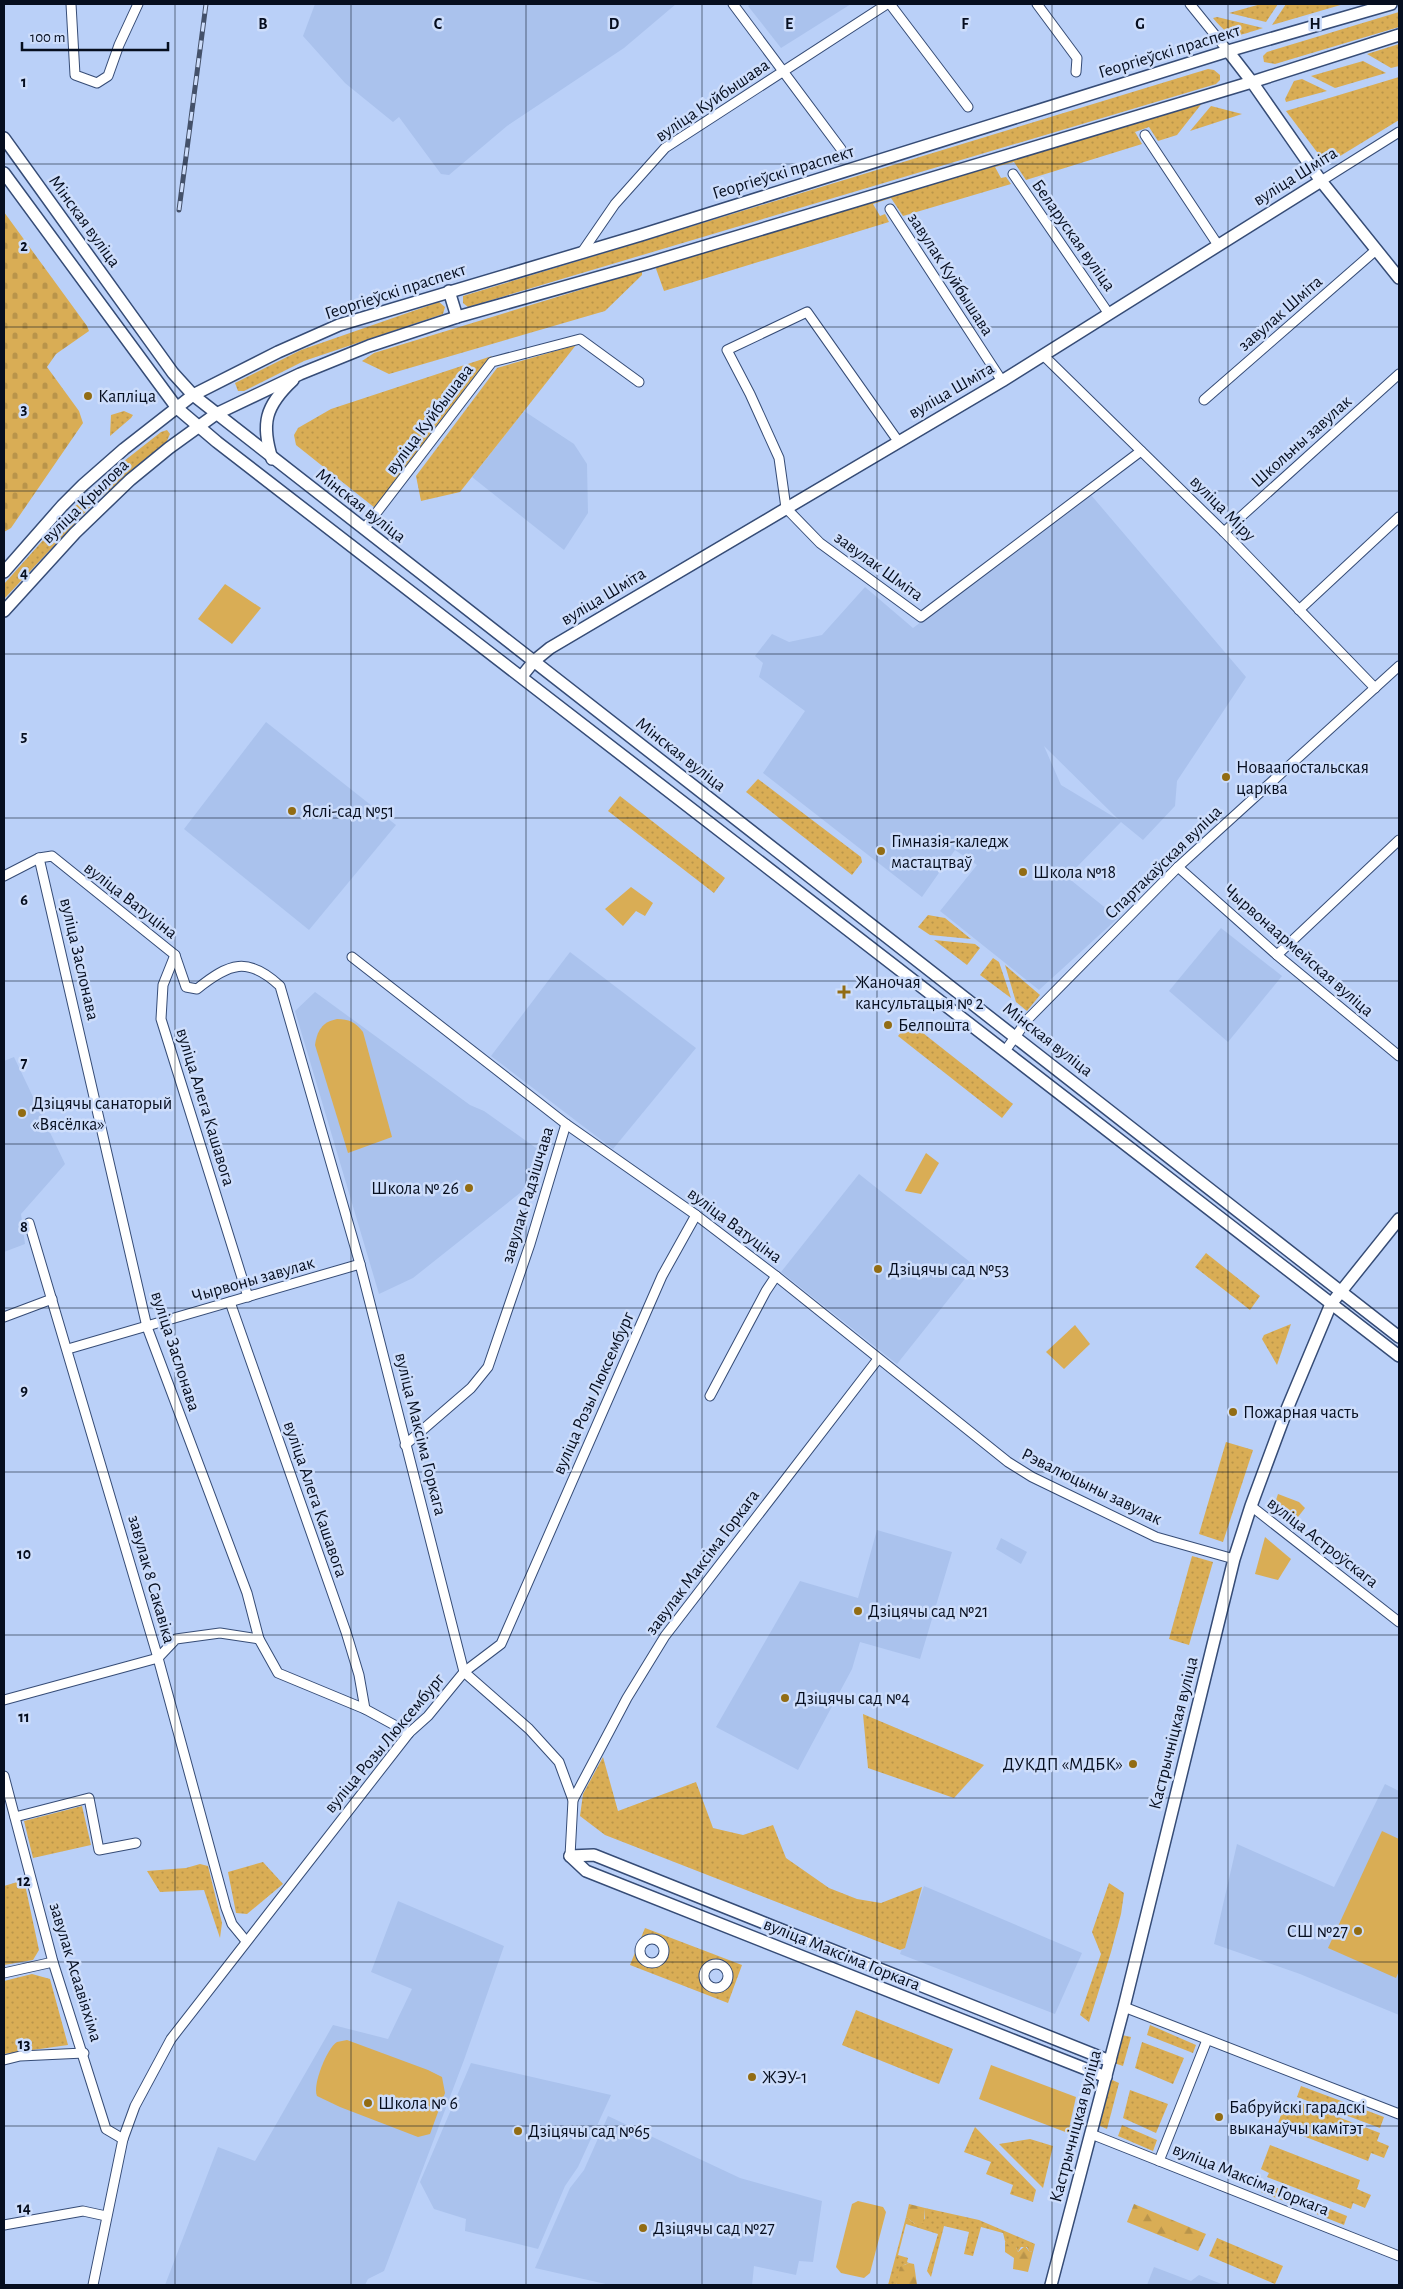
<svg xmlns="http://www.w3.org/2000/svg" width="1403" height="2289" font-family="'Alegreya Sans',sans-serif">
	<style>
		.built { fill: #aac2ed; fill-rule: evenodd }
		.grass { fill: url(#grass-dots); fill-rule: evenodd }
		.forest { fill: url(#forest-firs) }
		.cemetery { fill: url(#cemetery-stones) }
		.park { fill: #d9ad55 }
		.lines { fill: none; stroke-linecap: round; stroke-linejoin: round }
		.minor-casing { stroke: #364c76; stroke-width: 11 }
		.major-casing { stroke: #364c76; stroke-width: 14 }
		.minor { stroke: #fff; stroke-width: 9 }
		.major { stroke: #fff; stroke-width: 11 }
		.rail-casing { stroke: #44516a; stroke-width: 5 }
		.rail { stroke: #cdddfb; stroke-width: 3; stroke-dasharray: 9; stroke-linecap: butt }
		.grid { fill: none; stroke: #060e1f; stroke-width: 1; stroke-opacity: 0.55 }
		.poi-dot { fill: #926c13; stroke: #cdddfb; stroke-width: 2 }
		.labels { text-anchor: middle; stroke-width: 5; stroke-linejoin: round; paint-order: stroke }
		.street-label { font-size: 18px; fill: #060e1f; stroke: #cdddfb }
		.poi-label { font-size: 18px; fill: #060e1f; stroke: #cdddfb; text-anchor: start }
		.grid-label { font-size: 16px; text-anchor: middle; font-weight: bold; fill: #060e1f; stroke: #cdddfb; stroke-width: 5; stroke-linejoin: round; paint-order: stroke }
	</style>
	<defs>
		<pattern id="grass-dots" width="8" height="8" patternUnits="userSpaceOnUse" patternTransform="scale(1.25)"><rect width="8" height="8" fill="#d9ad55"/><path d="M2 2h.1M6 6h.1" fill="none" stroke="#b9944a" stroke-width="1.8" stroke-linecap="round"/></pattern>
		<pattern id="forest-firs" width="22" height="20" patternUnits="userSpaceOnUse" patternTransform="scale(1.25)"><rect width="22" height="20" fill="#d9ad55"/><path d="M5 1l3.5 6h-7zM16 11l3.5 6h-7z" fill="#b9944a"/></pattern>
		<pattern id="cemetery-stones" width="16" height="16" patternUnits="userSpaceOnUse" patternTransform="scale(1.25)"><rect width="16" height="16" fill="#d9ad55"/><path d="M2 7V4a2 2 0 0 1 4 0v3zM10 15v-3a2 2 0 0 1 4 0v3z" fill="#b9944a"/></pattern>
	</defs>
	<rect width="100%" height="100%" fill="#bad0f8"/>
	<g class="built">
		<path d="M315 4H676L624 48 507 126 449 175 441 174 399 117 393 122 345 83 303 36Z"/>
		<path d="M751 4H851L781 48 748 6Z"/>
		<path d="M524 411 574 444 587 464 588 513 564 550 472 477Z"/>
		<path d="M1091 495 1246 677 1177 781 1175 806 1143 840 1121 822 1067 877 1118 918 1039 990 940 911 977 865 955 850 922 897 763 773 805 711 759 677 763 663 755 656 772 634 789 642 822 635 865 587 913 628ZM1044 746 1119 820 1061 785Z"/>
		<path d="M266 722 396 825 309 930 184 829Z"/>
		<path d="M1221 928 1282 976 1228 1042 1169 991Z"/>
		<path d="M570 952 696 1048 613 1149 491 1056Z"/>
		<path d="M315 992 470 1105 484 1111 546 1155 520 1193 413 1278 379 1294 295 1011Z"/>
		<path d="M14 1057 65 1164 21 1214 25 1244 4 1252V1061Z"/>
		<path d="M859 1174 975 1266 897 1364 781 1272Z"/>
		<path d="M877 1530 952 1552 920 1659 860 1642 852 1669 798 1770 716 1727 800 1581 858 1598Z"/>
		<path d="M1001 1538 1027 1552 1021 1564 996 1549Z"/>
		<path d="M1385 1784 1399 1791V2015L1300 1974 1214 1944 1237 1844 1334 1887Z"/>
		<path d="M924 1886 1082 1953 1055 2014 900 1954Z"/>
		<path d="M398 1901 504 1946 464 2060 384 2271 368 2279 365 2285H165L218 2147 255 2161 333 2025 388 2039 412 1989 371 1972Z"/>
		<path d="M471 2063 611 2095 578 2167 565 2186 538 2249 465 2231 466 2219 434 2209 420 2182Z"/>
		<path d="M608 2116 740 2178 822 2201 813 2262 799 2261 796 2275 754 2266 752 2285H610L535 2268 570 2188 584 2170Z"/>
		<path d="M1154 2267 1191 2281 1199 2275 1224 2285H1147Z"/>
	</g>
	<g class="grass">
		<path d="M1261 4H1278L1266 22 1229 13Z"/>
		<path d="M1286 4H1344L1272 25Z"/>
		<path d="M1399 12V27L1275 64 1264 62 1263 56 1267 52Z"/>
		<path d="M1217 17 1263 28C1236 36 1233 42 1213 18Z"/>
		<path d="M1399 44V66L1391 68 1367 54Z"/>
		<path d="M1363 61 1386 73 1335 88 1311 76Z"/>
		<path d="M1208 69 1214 70 1220 75V80L1216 84 468 307 463 303V296Z"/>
		<path d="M1399 77V120L1332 161 1320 156 1286 111Z"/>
		<path d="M1302 79 1327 91 1286 102 1285 99 1294 81Z"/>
		<path d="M1203 102 1177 135 1158 141 1149 127 1135 132 1142 144 1026 180 1014 162 995 167 1001 178 1006 177 1011 184 903 216 891 198 873 204 880 216 885 214 889 222 664 291 655 266Z"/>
		<path d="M1211 106 1242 114 1190 131Z"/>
		<path d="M642 271V275L605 311 389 374 362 361 374 353Z"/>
		<path d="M439 302 445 307 443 314 304 361 244 391H238L235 383 301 350Z"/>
		<path d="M576 345 460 492 421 501 416 476 497 368Z"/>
		<path d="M492 356 375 508 296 445 294 435 298 428 331 409Z"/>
		<path d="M124 411 133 415 131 418 110 436 111 415Z"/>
		<path d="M167 430 170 434 166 443 94 503 4 599V584L62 519 114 469 161 432Z"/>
		<path d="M758 779 861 857 862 862 852 875 746 792Z"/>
		<path d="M620 796 725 878 714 893 608 811Z"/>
		<path d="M928 915 945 918 971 939 930 935 918 927Z"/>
		<path d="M934 940 975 944 980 948 967 965Z"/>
		<path d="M993 958 999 962 1011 998 980 975Z"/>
		<path d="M1005 965 1040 995 1027 1011 1016 1002Z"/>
		<path d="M909 1022 1013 1104 1002 1118 898 1036Z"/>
		<path d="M1206 1253 1260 1296 1250 1310 1195 1267Z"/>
		<path d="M1291 1324 1277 1365 1262 1339 1264 1335Z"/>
		<path d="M1226 1442 1253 1450 1223 1542 1199 1534Z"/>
		<path d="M1192 1556 1213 1562 1189 1645 1169 1639Z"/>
		<path d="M863 1714 984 1765 954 1798 868 1768Z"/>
		<path d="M603 1757 618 1811 696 1782 713 1828 743 1835 773 1825 786 1858 829 1888 857 1899 881 1903 922 1887 905 1948 900 1950 605 1835 580 1816 583 1794Z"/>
		<path d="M82 1806 91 1845 33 1858 24 1821Z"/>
		<path d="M263 1862 283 1884 247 1914 236 1913 228 1872Z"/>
		<path d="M200 1864 208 1866 222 1923 220 1938 204 1890 160 1892 147 1871 186 1868Z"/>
		<path d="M24 1880 39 1950 33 1960 4 1965V1886Z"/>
		<path d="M1109 1883 1124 1893 1121 1914 1111 1952 1089 2022 1080 2015 1101 1954 1092 1932Z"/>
		<path d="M645 1928 742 1965 728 2003 630 1965ZM656 1939 664 1947V1956L657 1963 647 1962 640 1955 641 1946 648 1940ZM716 1963 725 1967 728 1975 724 1984 715 1988 706 1984 703 1976 707 1967Z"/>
		<path d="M32 1974 50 1979 68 2045 4 2054V1981Z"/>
		<path d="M856 2010 953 2049 939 2084 842 2045Z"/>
		<path d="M1150 2025 1196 2045 1193 2053 1147 2035Z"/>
		<path d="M1122 2035 1131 2037 1123 2066 1114 2063Z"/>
		<path d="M1142 2042 1184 2058 1173 2084 1135 2068Z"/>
		<path d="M1110 2079 1119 2083 1107 2129 1098 2125Z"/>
		<path d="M1301 2086 1384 2117 1380 2128 1297 2097Z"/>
		<path d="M1130 2090 1168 2104 1156 2133 1123 2118Z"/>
		<path d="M1286 2101 1294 2105 1296 2101 1380 2133 1377 2141 1389 2146 1384 2158 1371 2153 1368 2161 1277 2126Z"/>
		<path d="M1122 2125 1157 2140 1153 2151 1118 2136Z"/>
		<path d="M975 2127 1036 2190 1033 2202 1010 2194 1013 2185 986 2174 991 2162 964 2152Z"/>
		<path d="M1030 2139 1053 2146 1043 2188 999 2144Z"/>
		<path d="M1270 2145 1360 2180 1357 2189 1371 2195 1365 2208 1353 2203 1351 2209 1267 2177 1269 2173 1261 2169Z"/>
		<path d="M1265 2183 1347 2216 1344 2225 1261 2192Z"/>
		<path d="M925 2208 979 2220 1035 2244 1033 2252 1029 2251 1027 2247H1021L1018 2252 1016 2247H1009L1005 2241 1003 2233 981 2227 973 2256 964 2254 969 2232 944 2226 931 2277 927 2271 938 2234 906 2224 898 2255 908 2258 907 2262 909 2263 904 2265 896 2285H888L906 2217 915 2224 925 2219Z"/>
		<path d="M1217 2238 1283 2266 1275 2284 1209 2256Z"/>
	</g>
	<g class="forest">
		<path d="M909 2204 925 2208 924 2223 915 2224 906 2217Z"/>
		<path d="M1134 2204 1206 2234 1198 2251 1127 2222Z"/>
		<path d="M1005 2241 1010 2247H1016L1018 2252 1025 2246 1029 2251 1033 2252 1028 2272 1013 2269 1014 2258 1005 2252Z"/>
		<path d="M909 2263 914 2264 917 2285H896L900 2267Z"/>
	</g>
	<path class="cemetery" d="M4 212 87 326 89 331 56 354 47 367 79 411 83 423 11 528 4 532Z"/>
	<g class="park">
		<path d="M225 584 261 608 232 644 198 619Z"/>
		<path d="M631 887 653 903 645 916 636 911 623 926 605 909Z"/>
		<path d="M337 1019C349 1019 355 1022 363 1032L392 1137 348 1153 315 1045C317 1031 322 1022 337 1019Z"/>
		<path d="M926 1153 939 1163 921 1194 905 1191Z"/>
		<path d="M1075 1325 1090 1344 1064 1369 1046 1352Z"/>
		<path d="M1278 1494 1299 1502 1305 1508 1294 1522 1274 1506Z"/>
		<path d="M1265 1537 1291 1559 1278 1580 1255 1574Z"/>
		<path d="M1382 1831 1399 1839V1971L1396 1978 1328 1948Z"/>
		<path d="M347 2040 428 2070 442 2077 445 2093 430 2134 418 2137 340 2107 317 2096C312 2085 327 2048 337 2042Z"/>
		<path d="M991 2065 1076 2097 1068 2133 979 2099Z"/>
		<path d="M858 2201 883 2207 886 2212 870 2273 864 2278 841 2273 836 2267 852 2204Z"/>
	</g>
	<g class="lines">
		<g class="minor-casing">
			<g id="minor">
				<path d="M71 4 75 75 97 83 108 76 119 45 138 4"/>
				<path d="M733 4 841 149"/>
				<path d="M890 4 968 107"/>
				<path d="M1037 4 1077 58 1076 72"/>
				<path d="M1190 4 1228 51"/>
				<path d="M1145 135 1218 245"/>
				<path d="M1013 174 1109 314"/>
				<path d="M1321 181 1399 132"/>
				<path d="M890 209 1002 381"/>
				<path d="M582 252 615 204 665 148 887 4"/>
				<path d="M1043 355 1224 532 1375 688"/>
				<path d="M1204 400 1376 250"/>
				<path d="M898 441 807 312 727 350 750 394 779 458 786 508 820 543 921 617 1141 451"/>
				<path d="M364 529 492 362 580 339 639 382"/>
				<path d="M1224 532 1399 374"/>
				<path d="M1299 610 1399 517"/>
				<path d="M39 858 147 1327 247 1593 259 1639 278 1673 365 1709 409 1733"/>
				<path d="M1178 867 1277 955 1399 1056"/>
				<path d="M4 876 39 858 52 856 175 955 186 987 197 989C229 963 248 956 280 986L360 1264 464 1672 529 1729 559 1762 573 1800 570 1856"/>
				<path d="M175 955 163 985 161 1019 248 1297"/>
				<path d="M1277 955 1399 840"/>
				<path d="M352 957 566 1124 696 1215 776 1276 1008 1462 1032 1477 1156 1537 1234 1559"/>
				<path d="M1005 1051 1028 1019 1178 867 1399 666"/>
				<path d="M29 1223 158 1658 226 1908 232 1924 246 1941"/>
				<path d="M230 1302 346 1632 359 1675 365 1709"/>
				<path d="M4 1317 52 1299"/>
				<path d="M68 1349 360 1264"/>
				<path d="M710 1396 766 1291 776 1276"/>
				<path d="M405 1445 471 1388 488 1367 530 1244 566 1124"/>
				<path d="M1251 1506 1399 1622"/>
				<path d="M4 1700 158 1658 176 1639 220 1633 259 1639"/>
				<path d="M4 1776 53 1962 106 2129 123 2139"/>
				<path d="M573 1800 627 1698 665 1636 878 1359"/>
				<path d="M15 1817 89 1798 99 1850 136 1843"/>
				<circle cx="652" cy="1951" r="12"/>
				<circle cx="716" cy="1976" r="12"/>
				<path d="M4 1973 53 1962"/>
				<path d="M1124 2007 1399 2114"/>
				<path d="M4 2060 20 2056 84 2053"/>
				<path d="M1091 2134 1399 2256"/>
				<path d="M1159 2161 1207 2040"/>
				<path d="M4 2225 83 2211 106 2216"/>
				<path d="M93 2285 123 2139 135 2106 171 2039 409 1733 428 1716 464 1672 501 1644 662 1276 696 1215"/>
			</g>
		</g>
		<g class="major-casing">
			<g id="major">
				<path d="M1228 51 1252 82 1321 181 1399 278"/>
				<path d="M4 138 173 373 193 395 1399 1337"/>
				<path d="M4 173 177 408 217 442 1399 1356"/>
				<path d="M449 291 457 317"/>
				<path d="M272 459C261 424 265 406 293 380"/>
				<path d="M4 572 62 506 83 485 124 449 193 395 278 352 339 325 641 235 1228 51 1391 4"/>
				<path d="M4 611 75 533 130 480 169 448 216 414 300 374 369 346 457 317 649 263 1252 82 1399 35"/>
				<path d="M522 676 534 661 550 648 1002 381 1321 181"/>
				<path d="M570 1856 586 1871 1106 2077"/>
				<path d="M570 1856 594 1855 1110 2061"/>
				<path d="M1051 2285 1124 2007 1234 1559 1251 1506 1287 1409 1331 1304 1399 1219"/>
			</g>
		</g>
		<use href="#minor" class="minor"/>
		<use href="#major" class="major"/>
		<g class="rail-casing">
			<path id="rail" d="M179 210 206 4"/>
		</g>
		<use href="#rail" class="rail"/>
	</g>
	<path class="grid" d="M175 4V2285M351 4V2285M526 4V2285M702 4V2285M877 4V2285M1052 4V2285M1228 4V2285M4 164H1399M4 327H1399M4 491H1399M4 654H1399M4 818H1399M4 981H1399M4 1144H1399M4 1308H1399M4 1472H1399M4 1635H1399M4 1798H1399M4 1962H1399M4 2126H1399"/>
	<g class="poi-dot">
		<circle cx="88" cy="396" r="5"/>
		<circle cx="1226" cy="777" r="5"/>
		<circle cx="292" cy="811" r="5"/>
		<circle cx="881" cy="851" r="5"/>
		<circle cx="1023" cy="872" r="5"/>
		<path d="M841.5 984.5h5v5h5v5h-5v5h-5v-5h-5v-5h5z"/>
		<circle cx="888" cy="1025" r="5"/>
		<circle cx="22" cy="1113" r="5"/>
		<circle cx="469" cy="1188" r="5"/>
		<circle cx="878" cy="1269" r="5"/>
		<circle cx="1233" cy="1412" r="5"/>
		<circle cx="858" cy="1611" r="5"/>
		<circle cx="785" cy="1698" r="5"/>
		<circle cx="1133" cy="1764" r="5"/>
		<circle cx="1358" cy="1931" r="5"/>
		<circle cx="752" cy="2077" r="5"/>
		<circle cx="368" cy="2103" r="5"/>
		<circle cx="1219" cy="2117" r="5"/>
		<circle cx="518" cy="2131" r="5"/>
		<circle cx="643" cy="2228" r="5"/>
	</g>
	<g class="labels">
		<g class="street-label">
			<text transform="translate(1169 51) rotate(-17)" y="6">Георгіеўскі праспект</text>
			<text transform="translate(712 100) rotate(-34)" y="6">вуліца Куйбышава</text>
			<text transform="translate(783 172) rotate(-17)" y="6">Георгіеўскі праспект</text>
			<text transform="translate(1295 176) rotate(-32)" y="6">вуліца Шміта</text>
			<text transform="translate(85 221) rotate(54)" y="6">Мінская вуліца</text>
			<text transform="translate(1074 235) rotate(55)" y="6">Беларуская вуліца</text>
			<text transform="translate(951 274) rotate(57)" y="6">завулак Куйбышава</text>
			<text transform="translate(395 291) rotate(-18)" y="6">Георгіеўскі праспект</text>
			<text transform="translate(1280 313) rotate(-41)" y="6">завулак Шміта</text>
			<text transform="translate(951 390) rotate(-30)" y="6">вуліца Шміта</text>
			<text transform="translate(429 419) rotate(-53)" y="6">вуліца Куйбышава</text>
			<text transform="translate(1301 441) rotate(-42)" y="6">Школьны завулак</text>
			<text transform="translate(85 501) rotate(-44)" y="6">вуліца Крылова</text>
			<text transform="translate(361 505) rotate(38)" y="6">Мінская вуліца</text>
			<text transform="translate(1223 508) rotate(45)" y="6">вуліца Міру</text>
			<text transform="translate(879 566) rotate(36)" y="6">завулак Шміта</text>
			<text transform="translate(603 596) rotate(-31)" y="6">вуліца Шміта</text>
			<text transform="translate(681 754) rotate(38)" y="6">Мінская вуліца</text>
			<text transform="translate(1163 862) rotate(-44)" y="6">Спартакаўская вуліца</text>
			<text transform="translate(131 900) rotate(38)" y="6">вуліца Ватуціна</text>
			<text transform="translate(1299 950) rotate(41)" y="6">Чырвонаармейская вуліца</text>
			<text transform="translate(80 959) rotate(77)" y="6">вуліца Заслонава</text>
			<text transform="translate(1048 1039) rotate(38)" y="6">Мінская вуліца</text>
			<text transform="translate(206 1107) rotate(73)" y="6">вуліца Алега Кашавога</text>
			<text transform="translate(527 1195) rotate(-73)" y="6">завулак Радзішчава</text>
			<text transform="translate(735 1225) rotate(37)" y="6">вуліца Ватуціна</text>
			<text transform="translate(253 1279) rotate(-16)" y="6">Чырвоны завулак</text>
			<text transform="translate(176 1351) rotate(72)" y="6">вуліца Заслонава</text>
			<text transform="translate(593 1393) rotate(-66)" y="6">вуліца Розы Люксембург</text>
			<text transform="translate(421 1434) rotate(76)" y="6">вуліца Максіма Горкага</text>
			<text transform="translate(1092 1486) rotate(26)" y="6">Рэвалюцыны завулак</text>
			<text transform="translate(316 1499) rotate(71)" y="6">вуліца Алега Кашавога</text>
			<text transform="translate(1323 1542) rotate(38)" y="6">вуліца Астроўскага</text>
			<text transform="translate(702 1562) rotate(-53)" y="6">завулак Максіма Горкага</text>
			<text transform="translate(152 1579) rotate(74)" y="6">завулак 8 Сакавіка</text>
			<text transform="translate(1173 1733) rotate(-76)" y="6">Кастрычніцкая вуліца</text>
			<text transform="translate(384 1743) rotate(-50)" y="6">вуліца Розы Люксембург</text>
			<text transform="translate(842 1954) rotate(22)" y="6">вуліца Максіма Горкага</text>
			<text transform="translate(76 1972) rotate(73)" y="6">завулак Асаавіяхіма</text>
			<text transform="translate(1075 2126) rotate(-75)" y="6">Кастрычніцкая вуліца</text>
			<text transform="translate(1251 2179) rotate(22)" y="6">вуліца Максіма Горкага</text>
		</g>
		<g class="poi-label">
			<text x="98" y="402">Капліца</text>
			<text x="1236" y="773">Новаапостальская<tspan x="1236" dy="21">царква</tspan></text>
			<text x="302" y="817">Яслі-сад №51</text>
			<text x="891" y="847">Гімназія-каледж<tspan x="891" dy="21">мастацтваў</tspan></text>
			<text x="1033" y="878">Школа №18</text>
			<text x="855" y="988">Жаночая<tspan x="855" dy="21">кансультацыя № 2</tspan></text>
			<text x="898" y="1031">Белпошта</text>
			<text x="32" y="1109">Дзіцячы санаторый<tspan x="32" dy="21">«Вясёлка»</tspan></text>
			<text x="459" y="1194" text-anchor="end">Школа № 26</text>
			<text x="888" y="1275">Дзіцячы сад №53</text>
			<text x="1243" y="1418">Пожарная часть</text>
			<text x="868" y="1617">Дзіцячы сад №21</text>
			<text x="795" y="1704">Дзіцячы сад №4</text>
			<text x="1123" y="1770" text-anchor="end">ДУКДП «МДБК»</text>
			<text x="1348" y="1937" text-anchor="end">СШ №27</text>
			<text x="762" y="2083">ЖЭУ-1</text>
			<text x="378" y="2109">Школа № 6</text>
			<text x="1229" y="2113">Бабруйскі гарадскі<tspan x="1229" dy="21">выканаўчы камітэт</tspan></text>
			<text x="528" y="2137">Дзіцячы сад №65</text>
			<text x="653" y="2234">Дзіцячы сад №27</text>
		</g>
	</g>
	<g class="grid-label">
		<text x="263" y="29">B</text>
		<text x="438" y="29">C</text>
		<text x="614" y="29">D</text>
		<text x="789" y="29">E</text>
		<text x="965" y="29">F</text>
		<text x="1140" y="29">G</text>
		<text x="1315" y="29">H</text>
		<text x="24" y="87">1</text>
		<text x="24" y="251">2</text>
		<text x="24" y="414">3</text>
		<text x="24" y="578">4</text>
		<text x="24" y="741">5</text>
		<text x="24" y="905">6</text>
		<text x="24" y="1068">7</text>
		<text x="24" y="1232">8</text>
		<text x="24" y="1395">9</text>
		<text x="24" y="1559">10</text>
		<text x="24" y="1722">11</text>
		<text x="24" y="1886">12</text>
		<text x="24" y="2049">13</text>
		<text x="24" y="2213">14</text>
	</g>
	<rect width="1403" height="2289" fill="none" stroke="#060e1f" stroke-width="10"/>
	<path d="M22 42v8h146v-8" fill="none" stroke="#060e1f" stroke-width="2.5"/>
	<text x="30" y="42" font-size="15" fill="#060e1f" stroke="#cdddfb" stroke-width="4" paint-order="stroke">100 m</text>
</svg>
